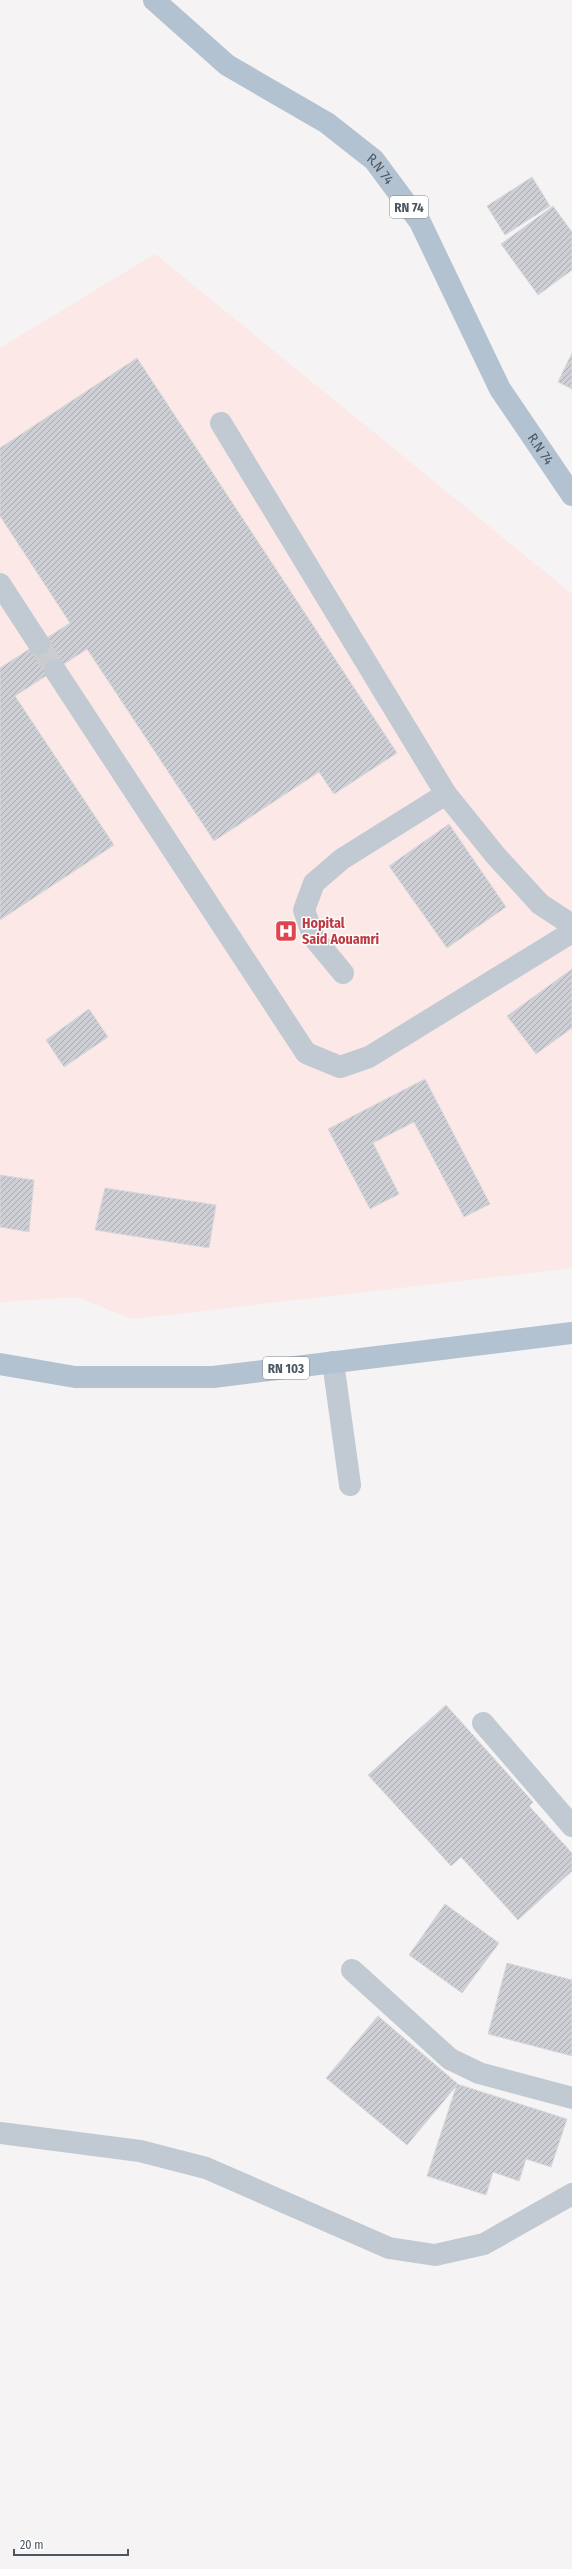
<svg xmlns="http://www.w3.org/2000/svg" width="572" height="2569" font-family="'Fira Sans Condensed',sans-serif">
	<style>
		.medical { fill: #fce8e6 }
		.building { fill: url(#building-hatch); stroke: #d7d9de }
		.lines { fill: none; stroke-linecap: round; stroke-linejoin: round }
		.minor-tunnel { stroke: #caccce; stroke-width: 22; stroke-dasharray: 22 11; stroke-linecap: butt }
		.minor { stroke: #c1cad2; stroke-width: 22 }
		.major { stroke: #b3c2d1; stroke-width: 22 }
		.labels { text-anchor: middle; stroke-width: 3; stroke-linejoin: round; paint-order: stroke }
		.shield { fill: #fff; stroke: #808990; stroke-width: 1 }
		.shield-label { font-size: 13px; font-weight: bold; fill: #4a5661 }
		.street-label { font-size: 14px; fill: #4a5661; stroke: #fff }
		.health-label { font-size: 14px; font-weight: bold; fill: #be3a42; stroke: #fff; text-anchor: start }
	</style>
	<defs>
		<pattern id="building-hatch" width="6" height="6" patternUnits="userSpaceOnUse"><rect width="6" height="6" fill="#cdcfd5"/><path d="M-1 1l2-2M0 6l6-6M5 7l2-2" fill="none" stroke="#a8abb0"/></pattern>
	</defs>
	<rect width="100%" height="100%" fill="#f5f3f3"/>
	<path class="medical" d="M155 254 572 594V1268L132 1319 77 1297 0 1302V348Z"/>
	<g class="building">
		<path d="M532 177 550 206 505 235 487 206Z"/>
		<path d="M553 206 572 232V270L538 295 501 244Z"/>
		<path d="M572 353V389L558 382Z"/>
		<path d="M137 358 397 753 334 794 319 772 214 841 87 649 15 696 114 845 0 920V668L70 623 0 516V448Z"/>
		<path d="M449 824 506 907 447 948 389 866Z"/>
		<path d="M572 969V1028L536 1054 507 1016Z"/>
		<path d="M89 1009 108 1037 64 1067 46 1040Z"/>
		<path d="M425 1079 490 1204 464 1217 414 1122 373 1143 399 1194 370 1209 328 1129Z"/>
		<path d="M0 1175 34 1180 29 1232 0 1227Z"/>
		<path d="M105 1188 216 1205 209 1248 95 1230Z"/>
		<path d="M446 1705 533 1802 529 1806 572 1853V1871L518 1920 461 1857 451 1866 368 1775Z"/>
		<path d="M445 1904 499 1943 462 1993 409 1955Z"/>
		<path d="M507 1963 572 1980V2056L488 2034Z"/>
		<path d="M378 2016 458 2084 407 2145 326 2078Z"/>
		<path d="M457 2084 567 2119 551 2167 526 2159 519 2181 493 2172 486 2195 427 2176Z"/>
	</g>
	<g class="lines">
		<path class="minor-tunnel" d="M39 644 55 670"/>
		<g class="minor">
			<path d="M221 423 446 794 496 856 540 904 572 925"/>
			<path d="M0 584 39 644"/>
			<path d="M55 670 306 1053 340 1067 369 1057 572 932"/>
			<path d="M343 973 314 938 304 910 314 883 342 859 446 794"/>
			<path d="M333 1362 350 1485"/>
			<path d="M483 1723 572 1826"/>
			<path d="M352 1970 450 2059 479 2073 572 2098"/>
			<path d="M0 2133 140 2151 206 2168 389 2248 435 2255 484 2244 572 2194"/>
		</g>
		<g class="major">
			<path id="s1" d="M154 0 227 65 327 123 374 160 420 222 500 389 572 495"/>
			<path d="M0 1364 75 1377H213L572 1333"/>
		</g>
	</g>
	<defs>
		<g id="hospital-square" transform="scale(1.15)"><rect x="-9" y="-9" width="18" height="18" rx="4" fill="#e0444e" stroke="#fff"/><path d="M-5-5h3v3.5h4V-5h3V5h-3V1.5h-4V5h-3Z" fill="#fff"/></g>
	</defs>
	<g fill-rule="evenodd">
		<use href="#hospital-square" x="286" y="931"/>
	</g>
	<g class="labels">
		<g class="shield">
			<rect x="390" y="196" width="38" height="22" rx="3"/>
			<rect x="263" y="1357" width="46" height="22" rx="3"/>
		</g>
		<g class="shield-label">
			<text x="409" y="212">RN 74</text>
			<text x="286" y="1373">RN 103</text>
		</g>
		<g class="street-label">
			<text dy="5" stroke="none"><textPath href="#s1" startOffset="284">R.N 74</textPath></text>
			<text dy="5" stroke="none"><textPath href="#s1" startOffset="608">R.N 74</textPath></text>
		</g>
		<g class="health-label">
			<text x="302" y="928">Hopital<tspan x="302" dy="16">Said Aouamri</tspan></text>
		</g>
	</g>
	<path d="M14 2549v6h114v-6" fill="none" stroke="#4a5661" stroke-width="2"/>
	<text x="20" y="2549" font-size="12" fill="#4a5661" stroke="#ffffff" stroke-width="3" paint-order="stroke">20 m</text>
</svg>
